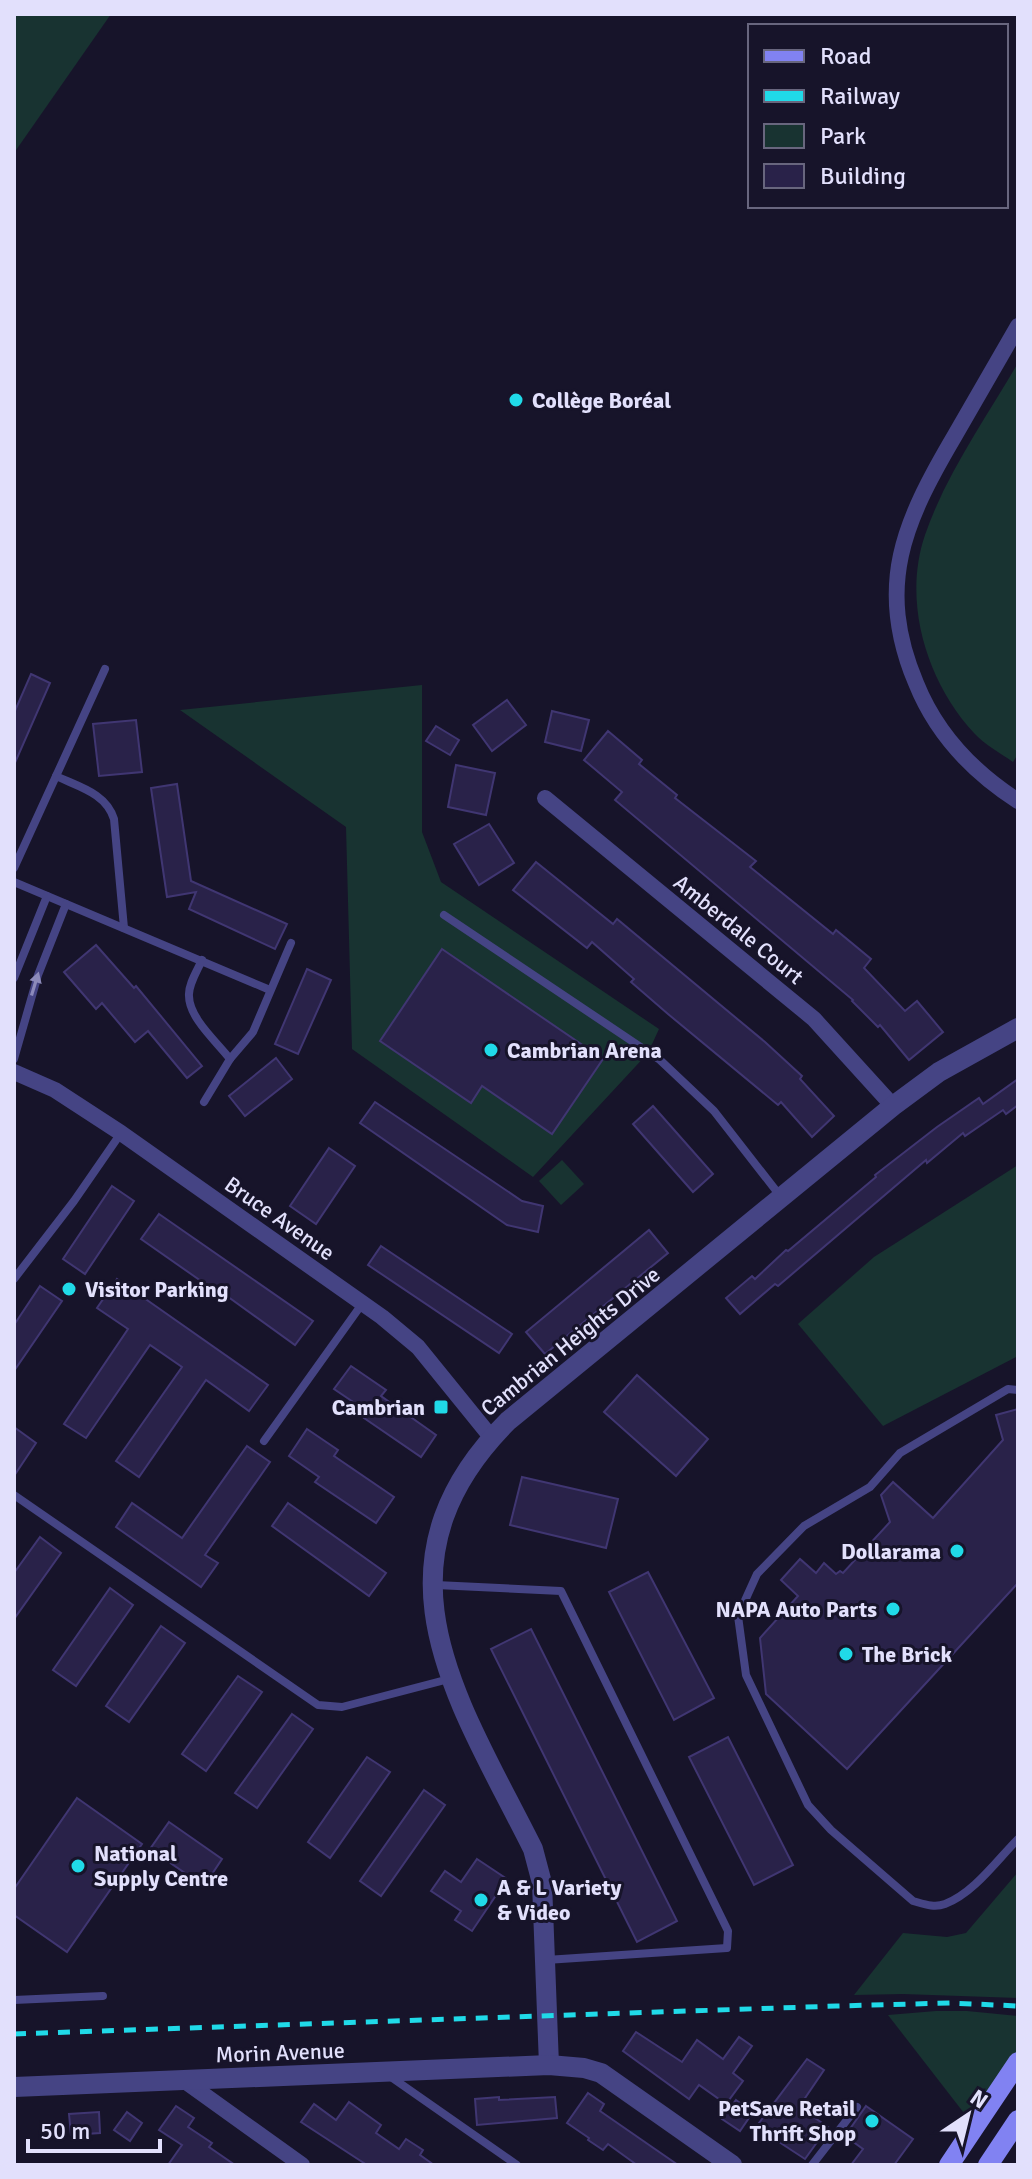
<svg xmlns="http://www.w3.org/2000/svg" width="1032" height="2179" font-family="Signika,sans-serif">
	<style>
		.green { fill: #183331 }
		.building { fill: #292249; stroke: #403672; stroke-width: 2 }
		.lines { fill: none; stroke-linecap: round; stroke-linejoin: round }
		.service { stroke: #454484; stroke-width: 8 }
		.minor { stroke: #454484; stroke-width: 16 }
		.tertiary { stroke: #454484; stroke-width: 20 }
		.secondary { stroke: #8182f2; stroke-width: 20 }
		.rail { stroke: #20dae8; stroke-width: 5; stroke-dasharray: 12 10; stroke-linecap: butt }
		.oneway { fill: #8c8aba }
		.poi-dot { fill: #20dae8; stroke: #17142a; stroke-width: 3 }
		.labels { text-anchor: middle; stroke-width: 6; stroke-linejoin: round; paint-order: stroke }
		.poi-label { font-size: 22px; font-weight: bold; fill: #e2e0fc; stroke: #17142a; text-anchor: start }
		.street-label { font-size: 22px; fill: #e2e0fc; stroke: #17142a }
	</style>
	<rect width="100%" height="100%" fill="#17142a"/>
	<g class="green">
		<path d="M14 14H111L14 153Z"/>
		<path d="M1018 363V754L1013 762C1000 753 984 744 974 733 927 682 902 602 925 535 946 474 986 418 1018 363Z"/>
		<path d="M422 685V832L441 882 659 1029 648 1053 533 1177 352 1049 346 827 180 710Z"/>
		<path d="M562 1160 584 1184 561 1205 539 1181Z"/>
		<path d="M1018 1165V1356L883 1426 798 1324 874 1257Z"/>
		<path d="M1018 1872V1998L903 1994 854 1995 903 1933 947 1937 966 1933Z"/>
		<path d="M936 2011H967L1018 2016V2060L974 2126 888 2015Z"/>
	</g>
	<g class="building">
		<path d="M31 674 50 683 14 765V713Z"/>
		<path d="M507 700 526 725 492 751 473 725Z"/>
		<path d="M552 711 589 720 581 751 545 742Z"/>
		<path d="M136 720 142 772 99 776 93 724Z"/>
		<path d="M436 726 459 740 450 755 426 741Z"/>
		<path d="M608 731 642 760 639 764 677 795 675 798 756 861 750 867 833 934 836 930 871 959 864 968 905 1011 917 1001 943 1032 909 1060 880 1025 878 1027 852 1001 853 1000 615 800 622 792 584 760Z"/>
		<path d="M456 765 495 773 486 815 448 807Z"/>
		<path d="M177 784 191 881 287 924 275 949 189 909 196 892 167 897 151 788Z"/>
		<path d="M489 824 514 863 479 885 454 844Z"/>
		<path d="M536 862 613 924 617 919 765 1042 802 1076 800 1079 834 1116 812 1137 781 1102 778 1105 668 1014 631 982 634 979 592 942 587 948 513 890Z"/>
		<path d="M96 945 134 988 136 986 202 1066 187 1078 148 1031 135 1042 102 1003 96 1009 64 972Z"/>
		<path d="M442 949 603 1059 552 1134 482 1086 471 1103 380 1041Z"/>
		<path d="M307 969 331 980 298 1054 275 1044Z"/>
		<path d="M276 1058 292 1079 245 1116 229 1096Z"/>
		<path d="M1018 1079V1105L1006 1114 1003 1110 965 1136 963 1133 927 1163 926 1160 778 1286 775 1284 740 1314 726 1298 752 1276 755 1279 786 1250 788 1251 876 1177 875 1175 937 1127 979 1098 983 1104Z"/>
		<path d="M375 1102 522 1201 543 1206 538 1232 507 1225 360 1123Z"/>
		<path d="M653 1106 713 1174 693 1192 633 1124Z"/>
		<path d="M329 1148 355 1166 316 1224 290 1206Z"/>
		<path d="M112 1186 134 1201 85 1274 63 1259Z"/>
		<path d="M159 1214 313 1321 295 1345 213 1286 211 1288 141 1239Z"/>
		<path d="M649 1230 668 1253 545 1354 526 1332Z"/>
		<path d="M381 1246 512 1334 499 1353 368 1265Z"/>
		<path d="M117 1279 268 1385 249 1411 206 1380 139 1477 116 1461 182 1367 150 1345 86 1438 64 1424 128 1329 97 1308Z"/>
		<path d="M40 1286 62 1301 14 1371V1325Z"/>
		<path d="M351 1366 386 1390 381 1396 436 1435 421 1457 364 1418 368 1412 334 1389Z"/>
		<path d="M637 1375 708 1439 676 1476 604 1412Z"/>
		<path d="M1018 1409V1583L847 1769 766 1694 760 1638 798 1596 781 1580 800 1559 816 1573 824 1563 836 1574 840 1571 843 1573 890 1522 881 1495 893 1482 933 1518 1003 1440 996 1415Z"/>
		<path d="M14 1427 36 1443 14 1476Z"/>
		<path d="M307 1429 338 1450 334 1456 394 1497 376 1523 315 1482 319 1477 289 1456Z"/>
		<path d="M247 1446 270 1462 205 1555 218 1563 201 1587 116 1527 132 1503 182 1538Z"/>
		<path d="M522 1477 618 1499 606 1548 510 1525Z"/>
		<path d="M288 1503 386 1573 369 1596 272 1526Z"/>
		<path d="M40 1537 61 1553 14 1619V1573Z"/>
		<path d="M648 1572 714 1698 674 1720 609 1592Z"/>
		<path d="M110 1588 133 1605 76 1686 53 1670Z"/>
		<path d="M161 1626 185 1643 129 1722 106 1706Z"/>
		<path d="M531 1629 677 1921 637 1942 491 1649Z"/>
		<path d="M238 1676 262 1692 206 1771 182 1754Z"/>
		<path d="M292 1714 313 1729 257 1808 235 1793Z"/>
		<path d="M728 1737 793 1865 754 1885 689 1757Z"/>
		<path d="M367 1757 390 1772 330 1858 308 1842Z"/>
		<path d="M424 1790 445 1805 381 1896 360 1881Z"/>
		<path d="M77 1798 142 1844 67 1952 14 1915V1889Z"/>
		<path d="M169 1822 222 1859 204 1886 150 1849Z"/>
		<path d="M477 1859 507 1879 472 1931 455 1920 461 1911 431 1891 445 1871 461 1882Z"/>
		<path d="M636 2032 682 2062 697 2040 723 2059 739 2037 752 2046 733 2073 743 2081 726 2104 699 2085 689 2099 623 2051Z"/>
		<path d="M807 2059 824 2070 799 2107 828 2127 805 2159 756 2127Z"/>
		<path d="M588 2093 604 2104 600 2111 678 2165H637L608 2144 603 2150 588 2140 589 2138 567 2123Z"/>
		<path d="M499 2097V2100L555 2097 557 2118 477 2125 475 2099Z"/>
		<path d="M736 2100 753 2112 740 2131 722 2119Z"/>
		<path d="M349 2102 381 2125 376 2133 399 2149 406 2139 423 2150 420 2155 434 2165H367L301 2122 314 2104 336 2120Z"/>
		<path d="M176 2106 194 2118 188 2127 212 2143 209 2147 235 2165H168L182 2145 159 2130Z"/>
		<path d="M866 2106 913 2139 894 2165H851L863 2149 845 2136Z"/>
		<path d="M99 2112 100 2133 71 2135 69 2114Z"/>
		<path d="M127 2112 142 2123 130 2141 114 2130Z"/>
	</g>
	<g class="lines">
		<g class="service">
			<path d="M56 776C79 787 106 793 114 819L124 928"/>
			<path d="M14 868 105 669"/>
			<path d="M14 882 270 990"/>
			<path d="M444 915 660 1060 714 1111 781 1197"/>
			<path d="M202 960C197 971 188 985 189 996 189 1018 217 1042 230 1059"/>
			<path d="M14 978 47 896"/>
			<path d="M14 1059 38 975 66 904"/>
			<path d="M204 1102 230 1059 253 1032 291 943"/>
			<path d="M14 1279 74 1201 121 1133"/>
			<path d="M1018 1390 1008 1389 900 1453 870 1487 804 1526 757 1574 738 1616 746 1675 808 1805 831 1830 913 1901C924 1904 934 1908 945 1904 974 1893 997 1860 1018 1839"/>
			<path d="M264 1441 362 1304"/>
			<path d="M14 1495 318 1705 342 1707 449 1679"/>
			<path d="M436 1585 561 1591 728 1931 727 1948 546 1960"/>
			<path d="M14 2000 103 1996"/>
			<path d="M391 2077 517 2165"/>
			<path d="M812 2165 857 2107"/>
		</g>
		<g class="minor">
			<path d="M1018 326C997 363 975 400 954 437 904 522 875 586 916 683 936 733 973 772 1018 801"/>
			<path d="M545 798 814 1019 893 1106"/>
			<path d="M14 1072 55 1090 121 1133 382 1317 418 1347 491 1437"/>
			<path d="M182 2079 302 2165"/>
		</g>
		<g class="tertiary">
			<path d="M549 2065 542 1883 533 1849C459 1701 363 1566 508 1421L893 1106 939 1072 1018 1028"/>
			<path d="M14 2087 549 2065 584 2068 601 2073 732 2165"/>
		</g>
		<g class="secondary">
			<path d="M949 2165 1018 2062"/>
			<path d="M988 2165 1018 2120"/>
		</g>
		<path class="rail" d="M14 2034 836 2006 951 2003 1018 2006"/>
	</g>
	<defs><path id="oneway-solid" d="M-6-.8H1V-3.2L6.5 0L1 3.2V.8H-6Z" transform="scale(2)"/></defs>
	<use class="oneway" href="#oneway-solid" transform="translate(35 984) rotate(-73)"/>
	<g class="poi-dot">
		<circle cx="516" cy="400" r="8"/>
		<circle cx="491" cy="1050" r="8"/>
		<circle cx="69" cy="1289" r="8"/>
		<rect x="433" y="1399" width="16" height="16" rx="4"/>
		<circle cx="957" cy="1551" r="8"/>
		<circle cx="893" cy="1609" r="8"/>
		<circle cx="846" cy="1654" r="8"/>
		<circle cx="78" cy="1866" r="8"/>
		<circle cx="481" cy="1900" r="8"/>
		<circle cx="872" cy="2121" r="8"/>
	</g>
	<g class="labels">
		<g class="poi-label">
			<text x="532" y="408">Collège Boréal</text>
			<text x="507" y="1058">Cambrian Arena</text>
			<text x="85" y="1297">Visitor Parking</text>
			<text x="425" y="1415" text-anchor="end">Cambrian</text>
			<text x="941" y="1559" text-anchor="end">Dollarama</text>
			<text x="877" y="1617" text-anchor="end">NAPA Auto Parts</text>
			<text x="862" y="1662">The Brick</text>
			<text x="94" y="1861">National<tspan x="94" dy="25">Supply Centre</tspan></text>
			<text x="497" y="1895">A &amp; L Variety<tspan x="497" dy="25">&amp; Video</tspan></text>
			<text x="856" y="2116" text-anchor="end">PetSave Retail<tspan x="856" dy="25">Thrift Shop</tspan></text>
		</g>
		<g class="street-label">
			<text transform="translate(739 929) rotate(39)" y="8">Amberdale Court</text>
			<text transform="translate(280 1218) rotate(35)" y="8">Bruce Avenue</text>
			<text transform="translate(570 1341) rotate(-39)" y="8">Cambrian Heights Drive</text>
			<text transform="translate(280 2052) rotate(-2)" y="8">Morin Avenue</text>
		</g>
	</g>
	<rect width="1032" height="2179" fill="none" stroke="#e2e0fc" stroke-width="32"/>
	<rect x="748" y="24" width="260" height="184" fill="#17142a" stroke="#68667e" stroke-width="2"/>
	<rect x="764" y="50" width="40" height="12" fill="#8182f2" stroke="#68667e" stroke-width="2"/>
	<text x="820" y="64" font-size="24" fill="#e2e0fc">Road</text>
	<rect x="764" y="90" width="40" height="12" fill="#20dae8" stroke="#68667e" stroke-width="2"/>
	<text x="820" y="104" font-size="24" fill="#e2e0fc">Railway</text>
	<rect x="764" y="124" width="40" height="24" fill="#183331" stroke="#68667e" stroke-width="2"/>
	<text x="820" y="144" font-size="24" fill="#e2e0fc">Park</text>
	<rect x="764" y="164" width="40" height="24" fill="#292249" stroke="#68667e" stroke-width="2"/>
	<text x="820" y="184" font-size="24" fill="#e2e0fc">Building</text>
	<g transform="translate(968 2115) rotate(35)" stroke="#17142a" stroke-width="6" paint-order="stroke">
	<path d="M0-6L14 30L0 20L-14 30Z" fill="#e2e0fc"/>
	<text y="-12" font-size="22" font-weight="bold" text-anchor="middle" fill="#e2e0fc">N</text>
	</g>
	<path d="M28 2139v12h132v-12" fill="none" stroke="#e2e0fc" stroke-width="4"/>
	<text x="40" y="2139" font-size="24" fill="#e2e0fc" stroke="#17142a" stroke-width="6" paint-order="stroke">50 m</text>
</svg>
